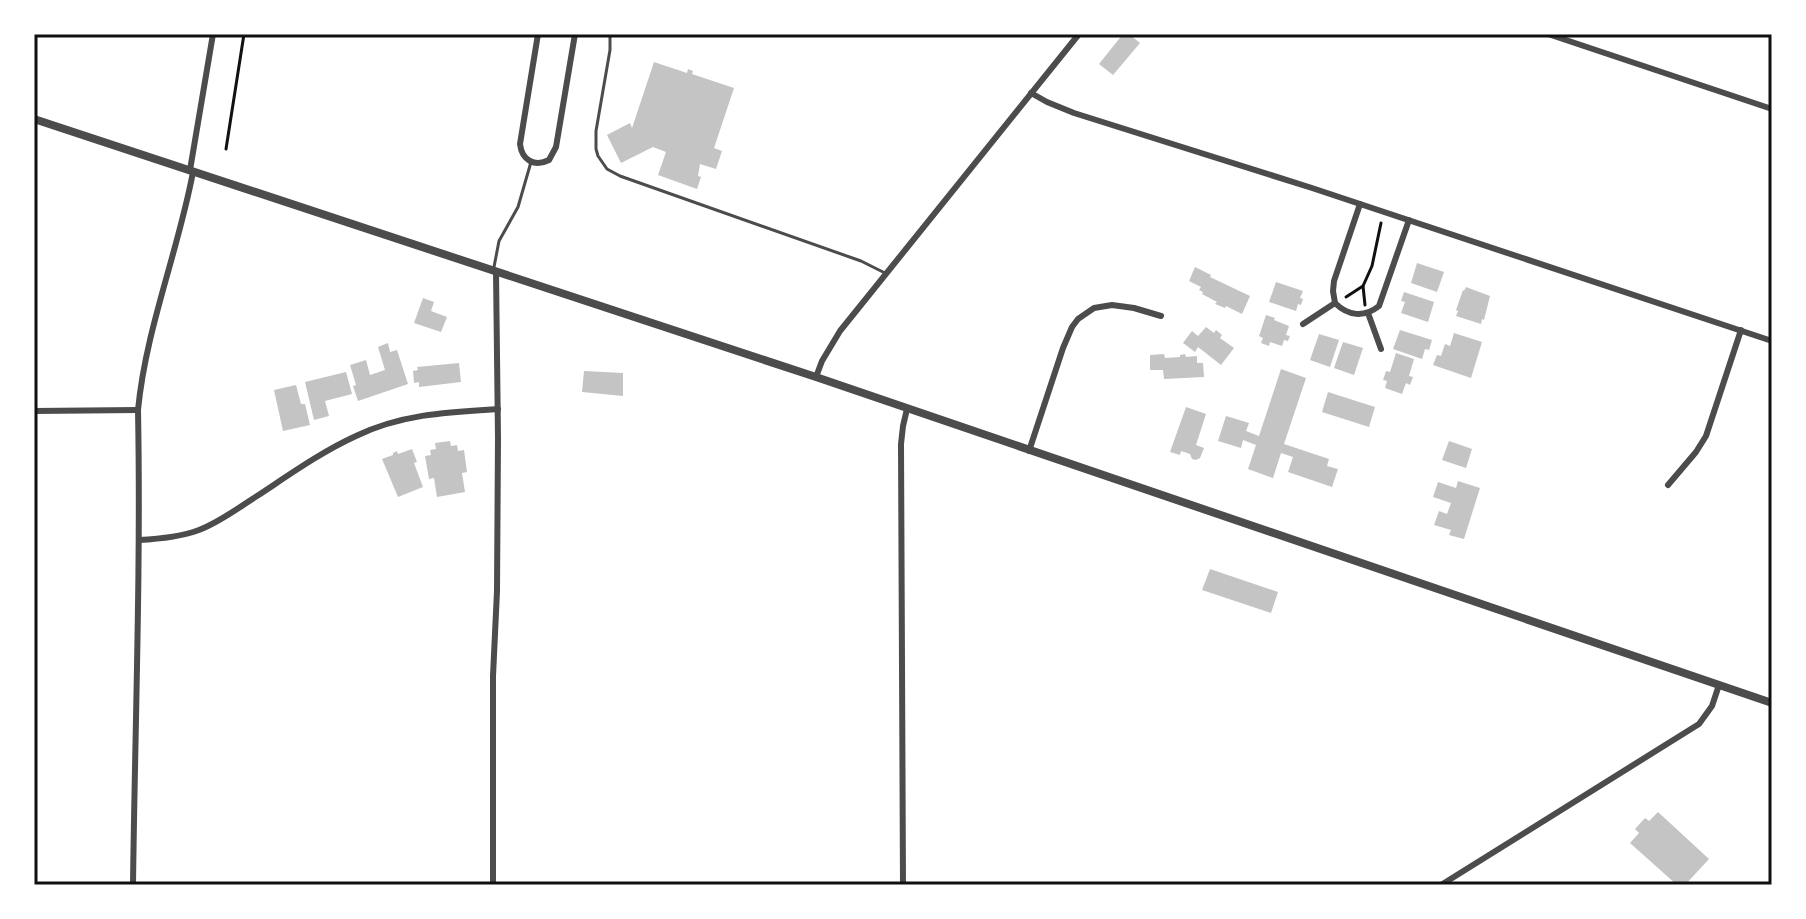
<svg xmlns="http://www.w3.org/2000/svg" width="1806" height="919" font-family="Bitter,serif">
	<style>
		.building { fill: #c4c4c4 }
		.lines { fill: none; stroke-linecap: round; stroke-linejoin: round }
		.path { stroke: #111; stroke-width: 3 }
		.service { stroke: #4c4c4c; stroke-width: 3 }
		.minor { stroke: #4c4c4c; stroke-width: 6 }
		.tertiary { stroke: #4c4c4c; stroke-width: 8 }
		.neatline { fill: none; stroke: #111; stroke-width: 3 }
	</style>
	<rect width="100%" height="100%" fill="#fff"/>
	<g class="building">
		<path d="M1123 34H1129L1140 43 1113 75 1099 64Z"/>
		<path d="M654 62 687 73 688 69 693 71 692 74 734 88 714 148 722 151 716 169 700 164 698 176 701 177 697 189 658 175 666 152 653 147 621 163 607 135 630 123 632 128Z"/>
		<path d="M1417 263 1444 272 1437 292 1411 283Z"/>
		<path d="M1195 267 1211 275 1210 277 1250 296 1242 314 1226 306 1225 308 1215 304 1217 302 1202 294 1203 292 1199 290 1201 287 1189 281Z"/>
		<path d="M1276 282 1303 291 1300 298 1303 299 1301 305 1298 304 1296 311 1269 302Z"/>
		<path d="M1466 287 1490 296 1484 320 1482 319 1481 324 1456 316 1458 311 1456 310 1463 290 1464 291Z"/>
		<path d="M1404 292 1434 302 1428 322 1401 313 1405 302 1401 301Z"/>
		<path d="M423 298 434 302 431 311 447 317 441 332 414 323Z"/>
		<path d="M1266 315 1275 318 1274 320 1289 326 1286 335 1290 336 1288 341 1284 340 1282 346 1270 342 1269 346 1261 343 1263 338 1259 336Z"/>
		<path d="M1206 327 1214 333 1216 330 1222 335 1220 338 1234 348 1221 365 1198 347 1195 352 1183 343 1192 331 1198 336Z"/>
		<path d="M1400 330 1432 340 1429 350 1425 349 1422 359 1393 349Z"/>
		<path d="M1454 333 1482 342 1471 378 1433 365 1437 355 1441 356 1445 344 1450 346Z"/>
		<path d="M1319 334 1339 340 1330 367 1310 360Z"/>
		<path d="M1343 342 1363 348 1354 375 1334 368Z"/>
		<path d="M388 343 390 352 397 350 408 384 358 401 353 386 356 385 350 365 366 360 370 375 385 370 378 347Z"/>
		<path d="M1396 353 1414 359 1409 376 1413 377 1410 385 1406 383 1402 394 1385 388 1387 381 1383 380 1386 371 1390 372Z"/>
		<path d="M1164 354 1165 358 1180 357V355L1185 354 1186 357 1197 356V363H1203L1204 377 1164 379 1163 370H1150V355Z"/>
		<path d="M459 363 461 382 419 387V382L414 383 413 371 418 370 417 367Z"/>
		<path d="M1281 369 1306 378 1284 444 1329 459 1327 466 1338 469 1332 487 1288 472 1293 457 1281 453 1273 478 1248 469 1256 445 1243 440 1241 448 1218 441 1226 416 1249 423 1246 431 1259 436Z"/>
		<path d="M584 371 623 373V396L582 392Z"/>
		<path d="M346 372 352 394 325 401 329 416 314 420 305 382Z"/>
		<path d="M296 385 301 404H305L310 425 283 431 274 390Z"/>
		<path d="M1328 392 1375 407 1369 427 1322 412Z"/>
		<path d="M1186 407 1206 414 1196 445 1204 448 1200 458 1196 460 1192 459 1190 454 1181 451 1180 455 1170 452Z"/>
		<path d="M450 441 451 446 457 445 458 451 464 450 467 472 462 473 465 492 437 497 434 478 429 479 425 456 431 455 430 450 436 449 435 443Z"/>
		<path d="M1449 441 1472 449 1466 468 1442 460Z"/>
		<path d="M412 449 417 462 414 463 423 487 398 497 382 459 393 455V453L397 451 398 454Z"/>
		<path d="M1458 481 1480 488 1464 539 1449 535 1451 530 1434 525 1439 511 1447 514 1451 503 1433 497 1438 482 1456 488Z"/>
		<path d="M1210 569 1278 592 1271 613 1202 590Z"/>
		<path d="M1658 812 1709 859 1685 885H1677L1630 843 1639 833 1635 829 1645 818 1649 821Z"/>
	</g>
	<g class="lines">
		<g class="path">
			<path d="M226 149 244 34"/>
			<path d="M1346 297 1363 286"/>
			<path d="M1365 305 1363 286 1372 266 1381 223"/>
		</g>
		<g class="service">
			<path d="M610 34V50L596 131V149L598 156 607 169 620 176 861 261 885 273"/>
			<path d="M494 267 499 241 518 207 531 162"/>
		</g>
		<g class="minor">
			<path d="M538 34 520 144C522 161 535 167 549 160L556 147 575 34"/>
			<path d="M1548 34 1772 109"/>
			<path d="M1031 93 1047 102 1074 113 1312 188 1772 341"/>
			<path d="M190 170 213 34"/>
			<path d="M1360 204 1334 281 1333 291 1335 303C1348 316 1364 318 1379 306L1409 220"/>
			<path d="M1368 313 1381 349"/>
			<path d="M1303 324 1335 303"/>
			<path d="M816 377 822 361 840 331 1079 34"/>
			<path d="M34 411 138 410"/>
			<path d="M1029 451 1063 348 1072 327 1078 319 1094 308 1112 305 1134 308 1161 316"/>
			<path d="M1668 485 1696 452 1706 436 1741 330"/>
			<path d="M139 540C160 539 180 537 199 530 220 522 238 508 257 496 289 475 321 452 356 436 401 414 449 412 498 409"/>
			<path d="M133 885C135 726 141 568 138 410 146 328 178 252 193 172"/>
			<path d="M493 885V676L497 591 498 438 496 272"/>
			<path d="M903 885 901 444 903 426 907 409"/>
			<path d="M1441 885 1699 724 1712 706 1719 685"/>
		</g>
		<path class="tertiary" d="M34 119 816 377 1772 703"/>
	</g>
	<rect width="1806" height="919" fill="none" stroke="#ffffff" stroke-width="72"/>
	<rect x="36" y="36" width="1734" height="847" class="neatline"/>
</svg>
